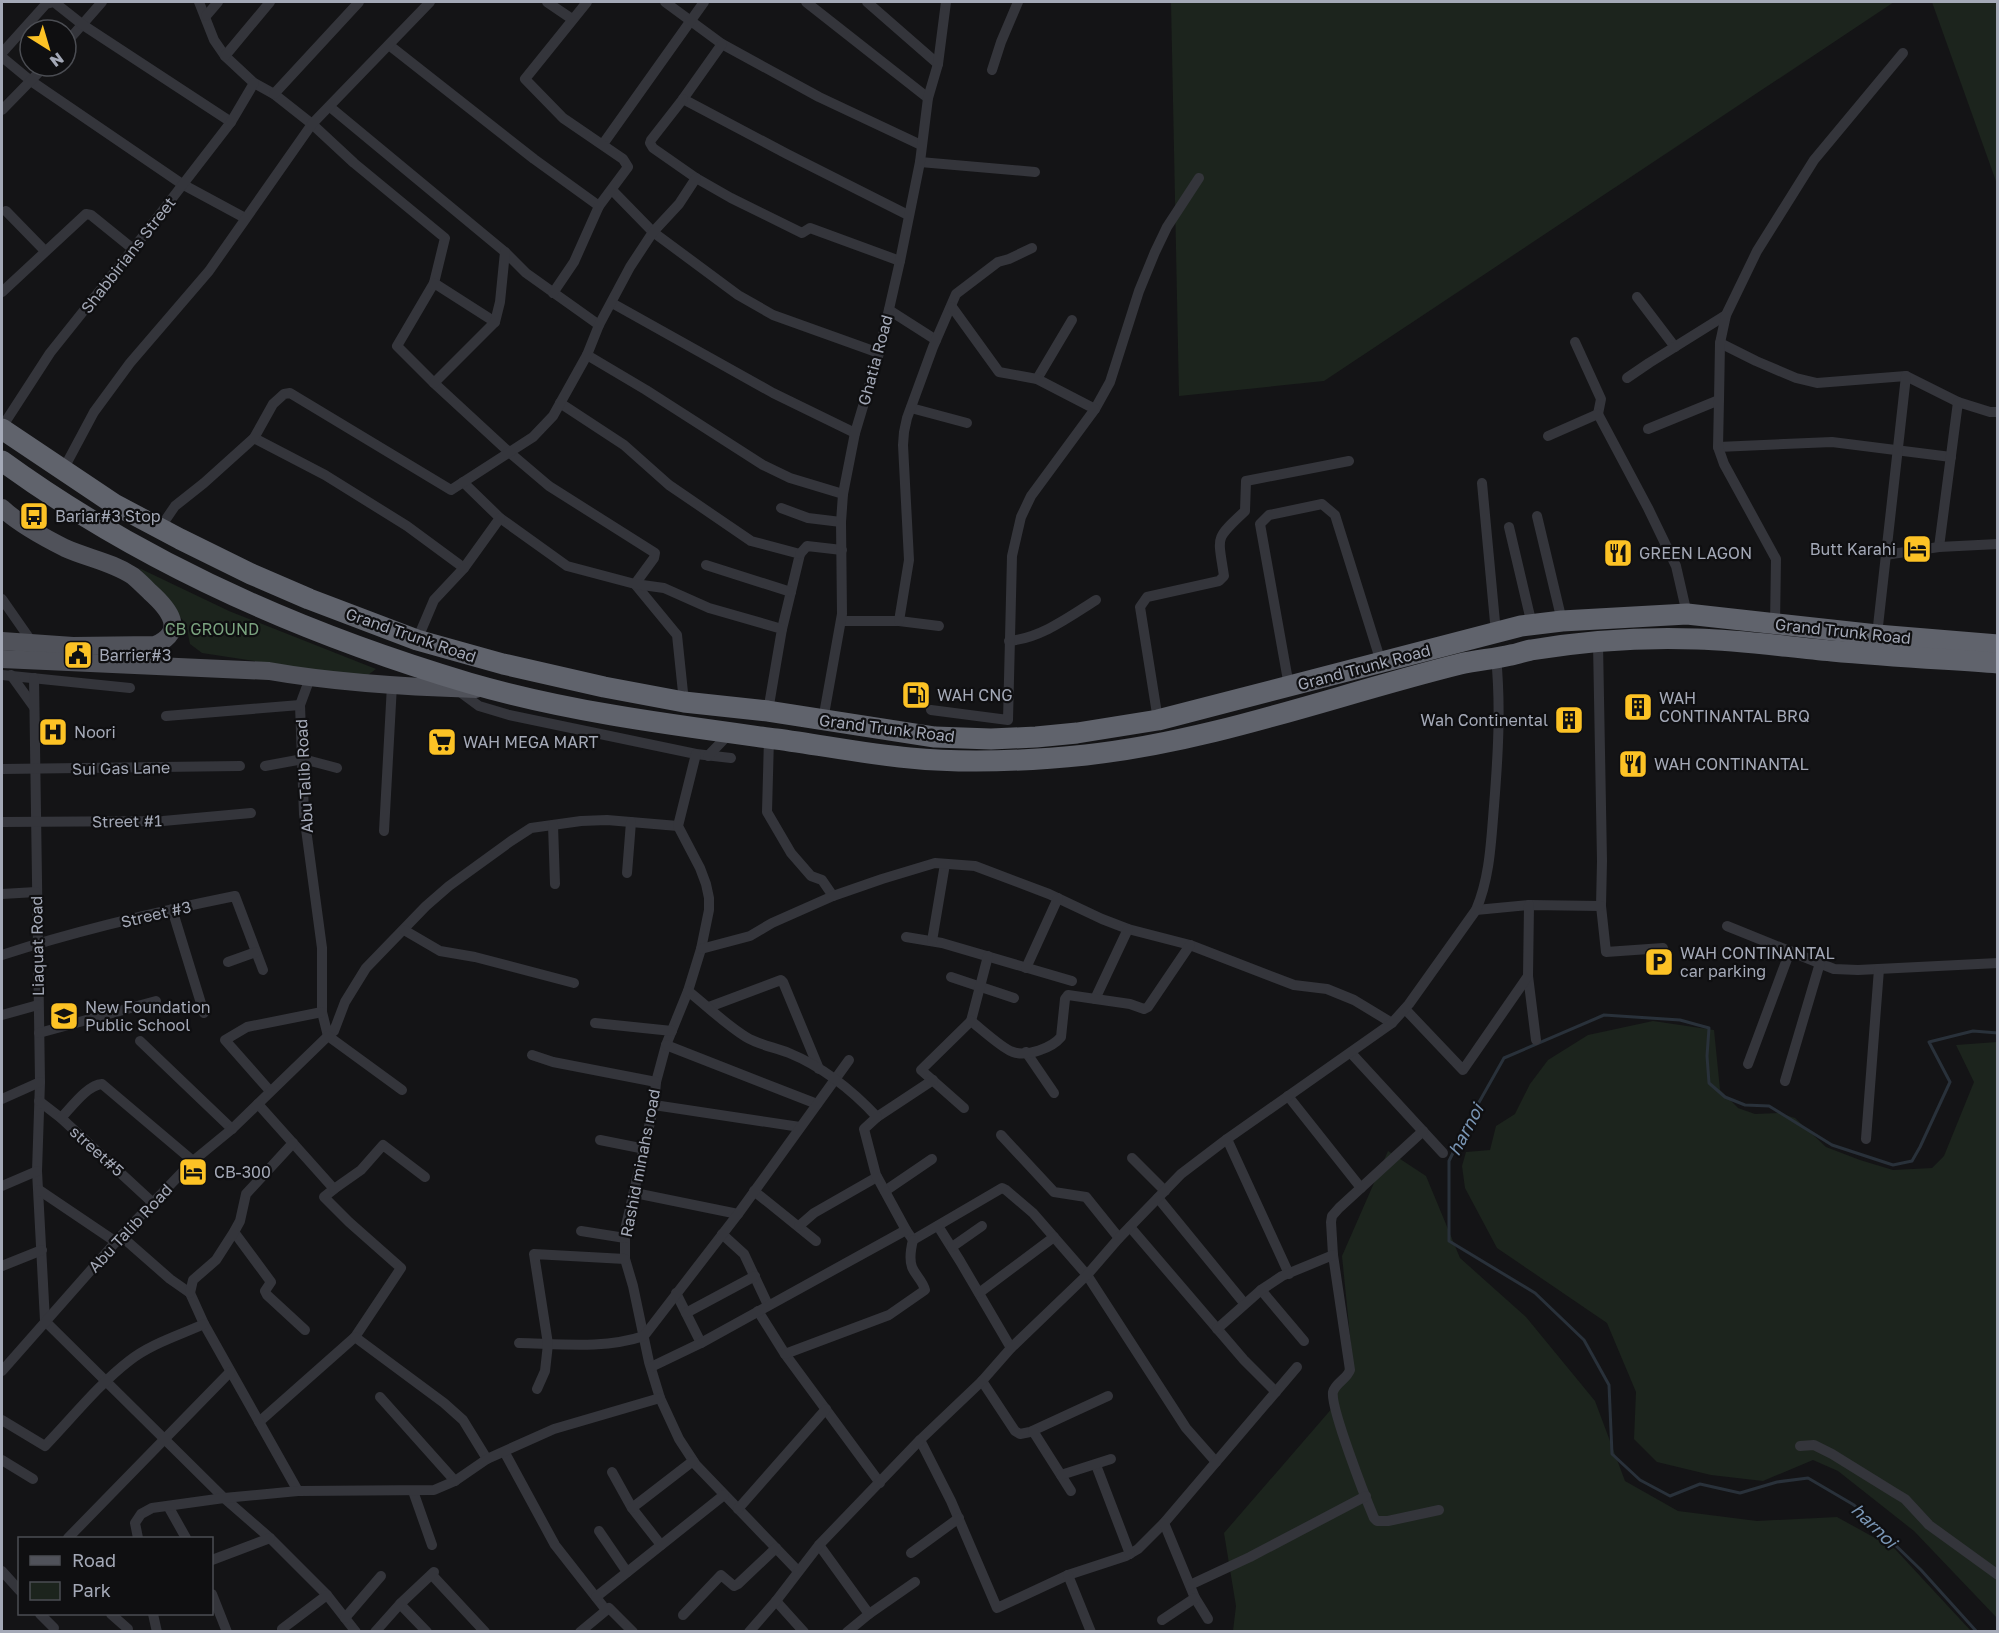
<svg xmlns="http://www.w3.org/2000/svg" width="1999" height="1633" font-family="'Golos Text',sans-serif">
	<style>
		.green { fill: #1c241d }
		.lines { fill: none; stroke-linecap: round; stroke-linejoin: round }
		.stream { stroke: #29313a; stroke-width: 3 }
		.street { stroke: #34353b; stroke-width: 10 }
		.primary { stroke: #50525a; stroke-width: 18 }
		.highway { stroke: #60636c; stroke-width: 21 }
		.labels { text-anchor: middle; stroke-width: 4.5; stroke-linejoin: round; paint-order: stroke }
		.street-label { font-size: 16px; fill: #a4a9b7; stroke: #0f0f11 }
		.poi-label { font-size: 16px; fill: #a4a9b7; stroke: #0f0f11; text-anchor: start }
		.park-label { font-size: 16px; fill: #7aa37f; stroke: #0f0f11 }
		.water-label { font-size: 18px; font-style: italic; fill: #7995b4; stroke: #0f0f11 }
	</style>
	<rect width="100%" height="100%" fill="#141416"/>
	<g class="green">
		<path d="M1171 2H1894L1324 381 1179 396Z"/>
		<path d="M1932 2H1997V184Z"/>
		<path d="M139 568 229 611 376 669 364 678 202 653 190 644 186 624Z"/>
		<path d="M1653 1021 1714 1030 1720 1090 1738 1108 1755 1114 1779 1113 1795 1118 1826 1147 1860 1160 1893 1170 1932 1168 1944 1156 1974 1082 1956 1045 1997 1042V1618L1914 1531 1838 1471 1813 1460 1763 1481 1711 1475 1657 1462 1634 1439 1636 1392 1607 1323 1497 1248 1465 1188 1462 1166 1466 1152 1490 1150 1496 1126 1515 1114 1530 1084 1548 1060 1588 1035Z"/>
		<path d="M1388 1151 1426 1176 1460 1258 1526 1317 1595 1401 1625 1481 1678 1511 1757 1521 1837 1517 1895 1549 1971 1631H1233L1236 1606 1224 1533 1334 1406 1351 1346 1342 1256Z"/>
	</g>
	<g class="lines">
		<path class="stream" d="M1977 1632 1921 1570 1854 1505 1808 1478 1777 1482 1740 1493 1700 1484 1670 1496 1640 1480 1612 1454 1609 1385 1584 1340 1535 1293 1449 1241V1161L1469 1120 1504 1058 1604 1015 1680 1020 1709 1028 1707 1056 1709 1083 1725 1097 1745 1105 1769 1106 1832 1145 1893 1165 1912 1161 1920 1147 1950 1082 1929 1042 1973 1031 1998 1033"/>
		<g class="street">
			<path d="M199 2 214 40 225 56 254 83 274 94 312 124 354 163 445 238 434 283"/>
			<path d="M547 2 572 19"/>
			<path d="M665 2 722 44 819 97 921 145"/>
			<path d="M806 2 928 98"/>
			<path d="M867 2 938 64"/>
			<path d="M206 16 218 2"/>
			<path d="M66 43 102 2"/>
			<path d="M722 44 683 99 787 154 908 215"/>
			<path d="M389 45 534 159 599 206"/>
			<path d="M2 53 46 4 54 2 83 25 231 122"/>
			<path d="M225 56 270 2"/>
			<path d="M2 57 31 81 182 184 245 218"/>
			<path d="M992 70 1001 42 1018 2"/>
			<path d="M274 94 359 2"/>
			<path d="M683 99 651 140 650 143 653 148 696 178 731 198 802 233 810 228 900 261"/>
			<path d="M330 107 505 252 526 273 599 325"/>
			<path d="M2 110 45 66"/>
			<path d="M603 144 704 2"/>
			<path d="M920 162 1035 172"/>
			<path d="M612 190 653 232 738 295 773 315 879 353"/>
			<path d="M6 211 45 251"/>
			<path d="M2 292 86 214 91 215 133 249"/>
			<path d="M553 293 574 262 599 206 628 167 623 159 563 118 525 79 587 2"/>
			<path d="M1637 297 1675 347"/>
			<path d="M612 303 773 393 855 433"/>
			<path d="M889 310 936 340"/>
			<path d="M495 322 434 283 397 346 434 383 509 452 549 486 655 553 654 558 635 584 677 635 684 702"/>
			<path d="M1575 342 1601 399 1598 414"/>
			<path d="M1720 343 1756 361 1796 378 1817 383 1906 376 1958 402"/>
			<path d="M587 355 646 390 763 465 790 478 843 494"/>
			<path d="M1627 378 1649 363 1726 315"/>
			<path d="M1037 379 1072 320"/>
			<path d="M434 383 495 322 500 302 505 252"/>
			<path d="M560 403 624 445 669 485 751 541 800 554 782 629"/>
			<path d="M911 408 967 423"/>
			<path d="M1095 409 1110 382 1139 291 1155 252 1167 227 1199 178"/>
			<path d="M2 427 50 353 133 249 231 122 254 83"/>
			<path d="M1648 429 1719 400"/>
			<path d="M1548 436 1598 414 1648 508 1676 566 1687 614"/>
			<path d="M254 438 325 475 407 526 464 568"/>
			<path d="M1718 447 1832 442 1951 457"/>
			<path d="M63 470 94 412 130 363 209 271 312 124 430 2"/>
			<path d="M463 482 500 518 567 566 635 584 664 588 709 608 782 629 768 711"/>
			<path d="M1482 483 1496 633"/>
			<path d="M781 508 808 518 841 522"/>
			<path d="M1537 516 1562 621"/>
			<path d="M1509 527 1532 625"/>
			<path d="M160 528 175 506 204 483 254 438 273 404 284 394 290 393 451 490 533 437 553 416 587 355 599 325 630 267 653 232 679 204 696 178"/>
			<path d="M1939 547 1958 402 1990 412H1998"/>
			<path d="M800 554 807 546 842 550"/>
			<path d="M1885 555 1939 547 1998 544"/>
			<path d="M706 565 791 592"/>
			<path d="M2 599 32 642"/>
			<path d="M841 621H899L939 626"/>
			<path d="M899 621 909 560 903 445 904 432 907 418 933 347 956 294 998 262 1009 259 1032 248"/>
			<path d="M1775 624 1776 559 1724 464 1718 447 1719 400 1720 343 1726 315 1757 251 1814 160 1903 53"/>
			<path d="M1877 635 1906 376"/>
			<path d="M417 640 434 600 464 568 500 518"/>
			<path d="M1009 641C1041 638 1069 617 1096 600"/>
			<path d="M1598 643 1602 861 1601 906 1606 952 1663 948"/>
			<path d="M2 675 130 688"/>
			<path d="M11 675 34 707"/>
			<path d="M34 678 40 1082 37 1171 45 1321 224 1498 270 1538 327 1595 356 1632"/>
			<path d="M310 678 300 705 304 814 322 948V1012L328 1036 334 1031 345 1002 366 968 426 906 449 886 511 841 531 828 581 821 607 820 678 826"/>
			<path d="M1289 686 1260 524 1269 515 1322 504 1335 515 1381 662"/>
			<path d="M456 689 479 706 509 715 696 754 731 758"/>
			<path d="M931 710 1008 720 1012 556 1021 517 1031 496 1095 409 1037 379 999 372 952 307"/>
			<path d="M166 716 300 705"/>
			<path d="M823 720 842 614 841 522 843 494 855 433 879 353 900 261 920 162 928 98 938 64 946 2"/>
			<path d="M1158 720 1140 607 1147 597 1219 581 1224 576C1218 535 1214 540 1245 511L1246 481 1349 461"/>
			<path d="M769 738 767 812 791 853 811 876 822 880 833 896"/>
			<path d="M696 754 678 826 700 868 706 884 709 898V910L701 949 688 991 666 1045 656 1082 654 1105 625 1230V1259L633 1286 649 1362 660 1398 679 1439 696 1465 798 1571"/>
			<path d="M708 756 730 733"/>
			<path d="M265 766 303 759 337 768"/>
			<path d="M2 769 240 766"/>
			<path d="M2 822 163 821 251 813"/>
			<path d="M553 825 555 884"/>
			<path d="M384 831 392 685"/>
			<path d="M627 873 631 822"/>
			<path d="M2 894 36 892"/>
			<path d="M172 909 204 1013"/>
			<path d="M1476 910 1529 905 1601 906"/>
			<path d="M1727 926 1834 969 1858 970 1998 963"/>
			<path d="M404 930 440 951 475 957 574 983"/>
			<path d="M906 937 942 943 1072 981"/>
			<path d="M932 941 945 864"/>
			<path d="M701 949 750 936 772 923 833 896 882 879 935 863 975 866 1049 894 1102 919 1128 929 1190 945 1294 985 1327 989 1354 1000 1392 1023"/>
			<path d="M2 955C78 930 156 912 235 896L263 970"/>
			<path d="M228 962 256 952"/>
			<path d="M1026 968 1058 898"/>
			<path d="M1528 976 1536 1040"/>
			<path d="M951 977 1014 998"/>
			<path d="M1095 999 1128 929"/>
			<path d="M709 1007 781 980 783 982 819 1069"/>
			<path d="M1405 1009 1463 1070 1528 976 1529 905"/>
			<path d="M2 1015 38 1005"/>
			<path d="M971 1021 988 956"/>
			<path d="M595 1023 672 1031"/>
			<path d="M39 1033 156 1001"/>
			<path d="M140 1041 232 1129"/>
			<path d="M666 1045 817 1104"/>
			<path d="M1026 1052 1054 1093"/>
			<path d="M1351 1053 1443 1153"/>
			<path d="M532 1055 553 1062 656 1082"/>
			<path d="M1748 1064 1790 951"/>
			<path d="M1785 1081 1820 963"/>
			<path d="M270 1091 225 1040 247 1027 322 1012"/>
			<path d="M1288 1096 1361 1188"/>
			<path d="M2 1099 40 1082"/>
			<path d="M39 1101 61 1118 153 1203"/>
			<path d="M258 1104 334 1189 324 1197 349 1222 401 1268 355 1337 259 1422"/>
			<path d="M654 1105 800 1127"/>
			<path d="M964 1108 921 1070 971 1021C980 1028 1004 1050 1013 1052 1027 1057 1052 1048 1061 1037L1065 999 1068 995 1130 1004 1144 1009 1148 1007 1190 945"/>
			<path d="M877 1117 933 1080"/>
			<path d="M61 1118C71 1108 87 1085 102 1084L193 1161"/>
			<path d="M1423 1131 1339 1208 1332 1216 1331 1222 1333 1255 1350 1370C1347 1379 1335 1383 1333 1392 1330 1407 1366 1499 1374 1518L1377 1521H1388L1439 1510"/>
			<path d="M1001 1135 1054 1192 1086 1197 1119 1238"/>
			<path d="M1227 1139 1289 1274"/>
			<path d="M1866 1139 1879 969"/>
			<path d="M600 1140 645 1149"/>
			<path d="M1132 1158 1165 1191"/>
			<path d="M2 1186 37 1171"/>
			<path d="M334 1189 361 1170 383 1145 425 1177"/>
			<path d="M39 1190 116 1242"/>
			<path d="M754 1191 816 1241"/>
			<path d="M885 1191 932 1159"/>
			<path d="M635 1193 738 1214"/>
			<path d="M1158 1198 1244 1303"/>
			<path d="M799 1226 814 1213 877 1177"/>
			<path d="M938 1226 960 1261 1011 1348"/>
			<path d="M1130 1227 1244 1360 1276 1392"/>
			<path d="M906 1230 913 1240 1002 1188 1006 1190 1033 1213 1087 1275 1186 1428 1216 1462"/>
			<path d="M581 1231 625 1238"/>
			<path d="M234 1232 271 1282 265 1291 267 1295 305 1330"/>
			<path d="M722 1234 744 1254 768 1305"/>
			<path d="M121 1236 170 1279 190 1293 204 1324 298 1491"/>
			<path d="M952 1247 982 1226"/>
			<path d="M2 1266 42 1250"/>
			<path d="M1261 1290 1304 1341"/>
			<path d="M190 1293 193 1280 216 1260 234 1232 240 1221 246 1194 293 1143"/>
			<path d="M676 1293 701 1343"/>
			<path d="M979 1293 1054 1237"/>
			<path d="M758 1311 785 1354 880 1483"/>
			<path d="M686 1313 755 1276"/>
			<path d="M1217 1329 1261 1290 1282 1276 1333 1255"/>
			<path d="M355 1337 444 1403 463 1420 487 1459"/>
			<path d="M519 1343C561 1344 605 1349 644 1336L738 1214 849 1060"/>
			<path d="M785 1354 889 1315 925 1290C923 1281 915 1275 912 1267 909 1259 911 1248 913 1240"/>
			<path d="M651 1367 701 1343 906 1230 876 1175 864 1129 877 1117C852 1090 823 1067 789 1053 774 1047 759 1045 746 1037 725 1024 707 1006 688 991"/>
			<path d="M2 1371 121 1236 193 1161 232 1129 328 1036 402 1090"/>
			<path d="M982 1381 1015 1431 1020 1434 1030 1432 1108 1396"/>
			<path d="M537 1389 545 1371 548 1344 534 1254 625 1259"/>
			<path d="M380 1397 455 1481"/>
			<path d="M2 1420 45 1446C72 1418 98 1385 129 1361 150 1344 180 1335 204 1324"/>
			<path d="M1033 1431 1071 1491"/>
			<path d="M920 1440 951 1501 997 1608 1068 1575 1126 1556 1138 1549 1164 1523 1297 1367"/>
			<path d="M1800 1446 1814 1445 1832 1454 1895 1493 1905 1499 1929 1525 1998 1575"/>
			<path d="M505 1453 555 1545 606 1610"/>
			<path d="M2 1460 33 1479"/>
			<path d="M1096 1465 1130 1554"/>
			<path d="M612 1472 632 1508 661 1545"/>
			<path d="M1061 1475 1111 1459"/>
			<path d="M413 1491 432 1545"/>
			<path d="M168 1506 186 1538"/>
			<path d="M632 1508 693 1461"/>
			<path d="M738 1509 826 1409"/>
			<path d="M1164 1523 1195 1598 1208 1619"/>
			<path d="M599 1531 627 1572"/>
			<path d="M68 1538 230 1372"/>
			<path d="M138 1538 135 1523 141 1514 152 1508 224 1498 298 1491 434 1490 455 1481 487 1459 554 1429 660 1398"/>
			<path d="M819 1545 869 1614"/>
			<path d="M911 1553 959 1518"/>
			<path d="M212 1560 270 1538"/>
			<path d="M2 1571 20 1591"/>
			<path d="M432 1575 485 1632"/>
			<path d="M1068 1575 1091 1632"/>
			<path d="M1190 1585 1250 1557 1366 1496"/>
			<path d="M212 1594 227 1632"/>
			<path d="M596 1597 724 1495"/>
			<path d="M776 1601 804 1632"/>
			<path d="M400 1604 427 1632"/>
			<path d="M40 1614 54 1628"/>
			<path d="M111 1614 128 1629"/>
			<path d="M153 1614 157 1632"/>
			<path d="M683 1615 721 1575 734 1586 738 1584 776 1548"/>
			<path d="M345 1618 381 1576"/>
			<path d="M1162 1620 1195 1598"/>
			<path d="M283 1632 282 1629 327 1595"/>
			<path d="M375 1632 400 1604 434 1572"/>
			<path d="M580 1632 609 1608 633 1632"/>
			<path d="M749 1632 776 1601 819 1545 920 1440 982 1381 1011 1348 1087 1275 1119 1238 1181 1174 1227 1139 1392 1023 1409 1004 1476 910C1490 877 1491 842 1494 806 1498 756 1501 706 1496 657"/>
			<path d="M847 1632 869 1614 915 1582"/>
		</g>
		<g class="primary">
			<path d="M2 508C19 524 43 537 65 548 87 558 112 562 133 576 139 581 145 587 150 592 169 609 187 631 155 645L73 646 2 641"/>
			<path d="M2 659 269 671C337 683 407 687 476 689"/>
		</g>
		<g class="highway">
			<path d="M2 429 114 504 180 539 251 574 309 599 417 640 503 664 604 687 684 702 768 711 935 737 991 739 1036 737 1077 733 1158 720 1521 626 1562 621 1687 614 1877 635 1998 645"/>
			<path d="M2 461C141 562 304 634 469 683 569 712 673 725 776 739 821 745 865 754 910 758 969 764 1027 761 1086 755 1214 741 1335 695 1460 664 1477 660 1494 659 1511 655 1518 654 1524 651 1531 650 1585 641 1643 637 1697 639 1742 640 1787 647 1832 651 1887 656 1942 659 1998 663"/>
		</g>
	</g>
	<defs>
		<g id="bus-square" transform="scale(1.5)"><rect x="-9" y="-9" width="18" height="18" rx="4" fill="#fcc225" stroke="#0f0f11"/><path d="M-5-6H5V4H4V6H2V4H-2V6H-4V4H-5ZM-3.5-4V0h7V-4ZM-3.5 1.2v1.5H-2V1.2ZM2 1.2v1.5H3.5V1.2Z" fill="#111"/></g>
		<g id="hotel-square" transform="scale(1.5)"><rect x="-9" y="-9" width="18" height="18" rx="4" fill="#fcc225" stroke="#0f0f11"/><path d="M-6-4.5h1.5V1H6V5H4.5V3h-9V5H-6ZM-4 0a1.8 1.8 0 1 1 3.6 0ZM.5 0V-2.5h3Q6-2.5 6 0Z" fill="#111"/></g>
		<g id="restaurant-square" transform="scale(1.5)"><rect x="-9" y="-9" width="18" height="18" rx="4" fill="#fcc225" stroke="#0f0f11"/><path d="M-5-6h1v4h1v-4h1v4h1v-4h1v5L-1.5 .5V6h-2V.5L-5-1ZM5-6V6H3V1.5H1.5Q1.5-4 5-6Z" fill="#111"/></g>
		<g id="civic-square" transform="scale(1.5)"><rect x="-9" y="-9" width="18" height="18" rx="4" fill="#fcc225" stroke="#0f0f11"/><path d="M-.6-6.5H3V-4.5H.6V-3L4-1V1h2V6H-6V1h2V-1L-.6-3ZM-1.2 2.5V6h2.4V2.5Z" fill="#111"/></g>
		<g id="fuel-square" transform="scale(1.5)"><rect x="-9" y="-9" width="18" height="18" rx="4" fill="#fcc225" stroke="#0f0f11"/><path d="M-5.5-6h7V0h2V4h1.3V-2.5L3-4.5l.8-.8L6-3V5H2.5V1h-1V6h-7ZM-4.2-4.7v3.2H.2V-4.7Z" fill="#111"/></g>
		<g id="building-square" transform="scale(1.5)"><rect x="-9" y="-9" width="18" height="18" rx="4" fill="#fcc225" stroke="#0f0f11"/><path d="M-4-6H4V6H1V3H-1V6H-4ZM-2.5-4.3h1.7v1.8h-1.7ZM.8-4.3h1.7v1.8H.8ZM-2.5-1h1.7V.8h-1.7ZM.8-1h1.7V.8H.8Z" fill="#111"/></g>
		<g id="hospital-square" transform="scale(1.5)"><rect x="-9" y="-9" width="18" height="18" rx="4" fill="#fcc225" stroke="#0f0f11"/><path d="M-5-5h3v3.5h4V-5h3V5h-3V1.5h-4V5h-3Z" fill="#111"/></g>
		<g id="supermarket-square" transform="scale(1.5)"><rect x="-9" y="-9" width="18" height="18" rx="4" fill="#fcc225" stroke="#0f0f11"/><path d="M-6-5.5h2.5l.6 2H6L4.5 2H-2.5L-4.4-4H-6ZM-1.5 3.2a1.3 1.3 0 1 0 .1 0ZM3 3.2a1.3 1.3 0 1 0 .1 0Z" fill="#111"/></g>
		<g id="parking-square" transform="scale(1.5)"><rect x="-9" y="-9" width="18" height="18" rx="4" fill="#fcc225" stroke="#0f0f11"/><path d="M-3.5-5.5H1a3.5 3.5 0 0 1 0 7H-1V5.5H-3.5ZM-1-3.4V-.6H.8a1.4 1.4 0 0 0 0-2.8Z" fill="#111"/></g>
		<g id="school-square" transform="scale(1.5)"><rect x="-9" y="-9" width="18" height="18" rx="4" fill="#fcc225" stroke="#0f0f11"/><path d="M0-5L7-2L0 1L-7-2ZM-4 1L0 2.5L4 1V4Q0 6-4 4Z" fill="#111"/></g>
	</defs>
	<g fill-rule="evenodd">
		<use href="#bus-square" x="34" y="516"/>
		<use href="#hotel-square" x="1917" y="549"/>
		<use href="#restaurant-square" x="1618" y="553"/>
		<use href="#civic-square" x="78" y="655"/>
		<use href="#fuel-square" x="916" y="695"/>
		<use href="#building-square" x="1638" y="707"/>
		<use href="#building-square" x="1569" y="720"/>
		<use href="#hospital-square" x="53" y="732"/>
		<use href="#supermarket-square" x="442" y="742"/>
		<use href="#restaurant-square" x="1633" y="764"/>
		<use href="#parking-square" x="1659" y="962"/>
		<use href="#school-square" x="64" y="1016"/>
		<use href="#hotel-square" x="193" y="1172"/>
	</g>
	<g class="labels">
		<g class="street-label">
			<text transform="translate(128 255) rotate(-52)" y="6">Shabbirians Street</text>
			<text transform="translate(875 360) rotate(-75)" y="6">Ghatia Road</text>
			<text transform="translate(1843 631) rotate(6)" y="6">Grand Trunk Road</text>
			<text transform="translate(411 635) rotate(19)" y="6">Grand Trunk Road</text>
			<text transform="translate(1364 667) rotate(-15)" y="6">Grand Trunk Road</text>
			<text transform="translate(887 728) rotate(7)" y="6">Grand Trunk Road</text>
			<text transform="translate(121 768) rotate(-1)" y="6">Sui Gas Lane</text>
			<text transform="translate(304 776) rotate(-93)" y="6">Abu Talib Road</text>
			<text transform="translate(127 821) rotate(-1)" y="6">Street #1</text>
			<text transform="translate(156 914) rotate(-13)" y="6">Street #3</text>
			<text transform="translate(37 946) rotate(-91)" y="6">Liaquat Road</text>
			<text transform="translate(97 1151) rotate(42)" y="6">street#5</text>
			<text transform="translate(640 1163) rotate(-79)" y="6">Rashid minahs road</text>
			<text transform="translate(130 1228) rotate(-47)" y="6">Abu Talib Road</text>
		</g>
		<g class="poi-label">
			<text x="55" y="522">Bariar#3 Stop</text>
			<text x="1896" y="555" text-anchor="end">Butt Karahi</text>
			<text x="1639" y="559">GREEN LAGON</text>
			<text x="99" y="661">Barrier#3</text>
			<text x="937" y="701">WAH CNG</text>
			<text x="1659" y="704">WAH<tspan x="1659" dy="18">CONTINANTAL BRQ</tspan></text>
			<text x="1548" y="726" text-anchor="end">Wah Continental</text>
			<text x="74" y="738">Noori</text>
			<text x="463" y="748">WAH MEGA MART</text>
			<text x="1654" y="770">WAH CONTINANTAL</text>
			<text x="1680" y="959">WAH CONTINANTAL<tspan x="1680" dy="18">car parking</tspan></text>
			<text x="85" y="1013">New Foundation<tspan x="85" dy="18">Public School</tspan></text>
			<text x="214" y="1178">CB-300</text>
		</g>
		<g class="park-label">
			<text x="212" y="635">CB GROUND</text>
		</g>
		<g class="water-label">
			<text transform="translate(1466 1130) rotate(-62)" y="6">harnoi</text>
			<text transform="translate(1874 1526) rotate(44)" y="6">harnoi</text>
		</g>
	</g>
	<rect width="1999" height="1633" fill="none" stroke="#a4a9b7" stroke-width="6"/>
	<rect x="18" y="1537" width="195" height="78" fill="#0f0f11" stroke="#4b4d53" stroke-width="1.5"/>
	<rect x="30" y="1556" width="30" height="9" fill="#50525a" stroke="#4b4d53" stroke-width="1.5"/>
	<text x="72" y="1567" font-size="18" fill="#a4a9b7">Road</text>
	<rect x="30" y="1582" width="30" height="18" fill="#1c241d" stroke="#4b4d53" stroke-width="1.5"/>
	<text x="72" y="1597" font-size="18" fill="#a4a9b7">Park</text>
	<g transform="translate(48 48) rotate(143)"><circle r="28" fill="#0f0f11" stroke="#4b4d53" stroke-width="1.5"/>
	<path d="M0-4.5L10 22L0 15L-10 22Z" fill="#fcc225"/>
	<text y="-9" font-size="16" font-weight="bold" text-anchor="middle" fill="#a4a9b7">N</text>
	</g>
</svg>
